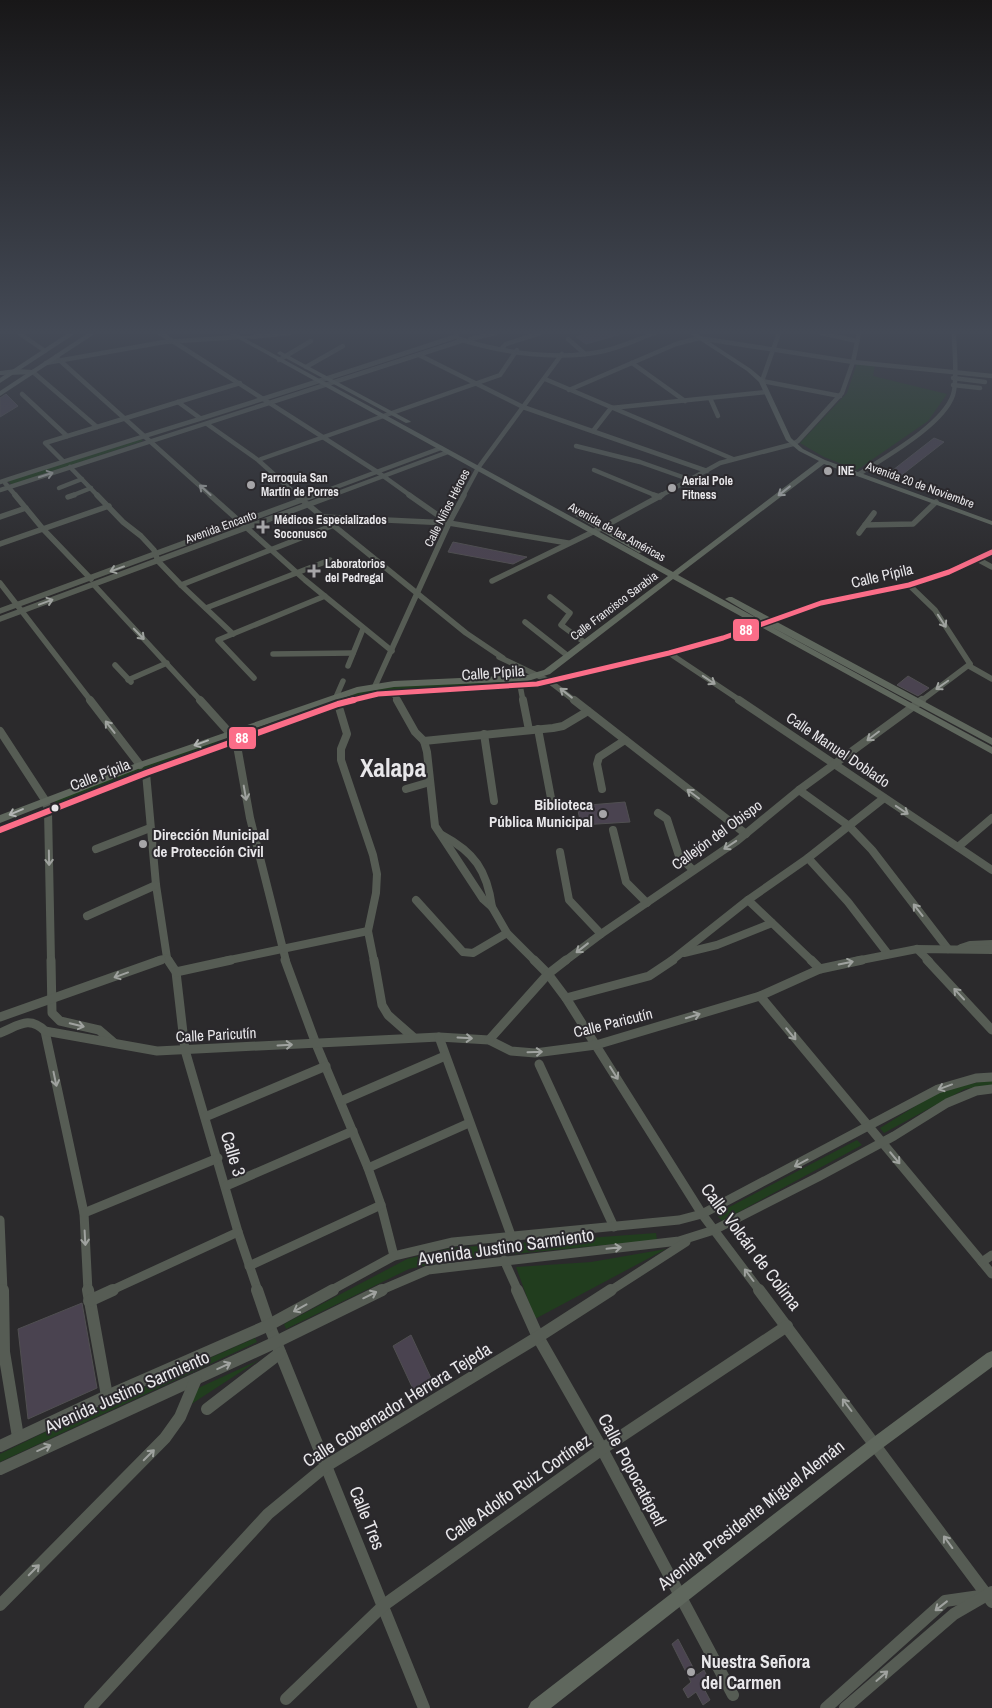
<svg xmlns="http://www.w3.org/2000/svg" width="992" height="1708" font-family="'Archivo Narrow',sans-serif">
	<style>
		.green { fill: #213d1e }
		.building { fill: #4a4350; stroke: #504f51 }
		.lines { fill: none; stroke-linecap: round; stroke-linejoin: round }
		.minor-far4 { stroke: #565c54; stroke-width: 4.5 }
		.minor-far3 { stroke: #565c54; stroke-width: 5.5 }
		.minor-far2 { stroke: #565c54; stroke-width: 8 }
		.minor-far1 { stroke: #565c54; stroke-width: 9 }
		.minor { stroke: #565c54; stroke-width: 12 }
		.tertiary { fill: #565c54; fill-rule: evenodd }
		.secondary { fill: #5f675d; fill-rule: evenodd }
		.primary { fill: #5d655c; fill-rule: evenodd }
		.trunk { fill: #60685f; fill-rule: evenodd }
		.bus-1-far1-casing { stroke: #2b292d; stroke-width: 8 }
		.bus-1-casing { stroke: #2b292d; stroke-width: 10 }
		.bus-1-far1 { stroke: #fb6d88; stroke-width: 5 }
		.bus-1 { stroke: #fb6d88; stroke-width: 6 }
		.oneway { stroke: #9fa29f }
		.oneway2 { stroke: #b1b4b2 }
		.poi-dot { fill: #a6a5a8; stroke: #2b292d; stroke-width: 2 }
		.bus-dot { fill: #e8e7ea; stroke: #2b292d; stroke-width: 2 }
		.labels { text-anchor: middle; stroke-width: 4; stroke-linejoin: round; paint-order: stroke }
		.far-poi-label { font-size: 12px; font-weight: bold; fill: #e8e7ea; stroke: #2b292d; text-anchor: start }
		.far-street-label { font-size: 12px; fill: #e8e7ea; stroke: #2b292d }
		.street-label { font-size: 15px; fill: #e8e7ea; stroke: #2b292d }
		.poi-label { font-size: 15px; font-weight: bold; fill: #e8e7ea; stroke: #2b292d; text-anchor: end }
		.near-street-label { font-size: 18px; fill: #e8e7ea; stroke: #2b292d }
		.near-poi-label { font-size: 18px; font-weight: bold; fill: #e8e7ea; stroke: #2b292d; text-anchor: start }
		.town-label { font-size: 25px; font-weight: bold; fill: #e8e7ea; stroke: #2b292d }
		.line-badge { stroke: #2b292d; stroke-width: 2 }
		.badge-label { font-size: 14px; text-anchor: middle; font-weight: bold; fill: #fff }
	</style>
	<rect width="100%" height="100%" fill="#2b2a2c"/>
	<g class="green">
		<path d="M857 363 875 365 873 376 947 394 928 421 857 470 824 457 800 443 847 393Z"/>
		<path d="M140 438 143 441 12 485 8 481Z"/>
		<path d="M525 679V682L378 691 335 702 245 734 243 731 360 692 378 688Z"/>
		<path d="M216 740 218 743 56 804 55 800Z"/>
		<path d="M992 1079V1085L965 1089 884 1133 880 1128 940 1091Z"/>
		<path d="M857 1140 862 1145 722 1221 716 1214Z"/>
		<path d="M656 1233 657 1240 452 1260 409 1269 286 1329 284 1324 407 1259 451 1248Z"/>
		<path d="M666 1249 535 1319 516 1267 591 1262Z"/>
		<path d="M255 1338 257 1342 0 1462V1454L70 1420Z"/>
		<path d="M259 1360 190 1405 196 1389Z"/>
	</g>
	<g class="building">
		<path d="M591 333H618V335L586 344 576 337Z"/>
		<path d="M6 394 18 406 0 417V398Z"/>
		<path d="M934 438 944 442 894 481 884 477Z"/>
		<path d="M453 542 527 557 513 564 448 552Z"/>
		<path d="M908 676 929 688 918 696 897 685Z"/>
		<path d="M625 802 630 822 581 825 577 806Z"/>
		<path d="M82 1303 97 1388 28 1419 18 1329Z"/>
		<path d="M411 1335 431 1378 413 1389 393 1346Z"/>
		<path d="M678 1639 697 1675 704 1670 708 1678 701 1683 710 1700 703 1705 696 1692 688 1698 683 1689 691 1682 672 1644Z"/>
	</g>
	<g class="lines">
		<g class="minor-far4">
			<path d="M19 333 45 351"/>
			<path d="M160 333 379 473 411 496"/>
			<path d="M779 333 762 381 840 396"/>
			<path d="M821 333 857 341"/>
			<path d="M252 337 290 333"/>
			<path d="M459 339C503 353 558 361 604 351 622 347 638 339 655 333"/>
			<path d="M470 339 496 333"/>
			<path d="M568 339 585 354"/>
			<path d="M502 348 506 344 540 333"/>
			<path d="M419 355 523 407 707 471"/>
			<path d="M56 357 211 496"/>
			<path d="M279 360 311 341"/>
			<path d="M46 363 164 342 239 337"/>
			<path d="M632 363 685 401"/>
			<path d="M306 367 343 346"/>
			<path d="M33 372 97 427"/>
			<path d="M953 378 985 382"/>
			<path d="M545 379 733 459"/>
			<path d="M953 385 980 388"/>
			<path d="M569 390 676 344 699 338 853 362 992 376"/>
			<path d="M22 394 67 436"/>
			<path d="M710 398 718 416"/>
			<path d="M178 402 200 418"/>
			<path d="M207 424 258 460 298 496"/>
			<path d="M593 431 611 408 766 392"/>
			<path d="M576 446 640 462 691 480"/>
			<path d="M261 459 500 375 517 350"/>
			<path d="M63 461 45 443 240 383"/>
			<path d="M70 467 98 496"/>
			<path d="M594 470 657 496"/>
			<path d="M859 474C885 457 943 425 953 395 958 379 954 350 954 333"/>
			<path d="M0 482C152 433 305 387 457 336"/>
			<path d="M5 483 16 496"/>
			<path d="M59 488 82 479"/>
			<path d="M0 490 464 340"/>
			<path d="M71 496 91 488"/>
			<path d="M312 496 441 448"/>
			<path d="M330 496 448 452"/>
			<path d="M463 496 478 468 562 354"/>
			<path d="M660 496 720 463 793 444 798 441 842 393 853 362 859 333"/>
		</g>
		<g class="minor-far3">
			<path d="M15 495 43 529 91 579"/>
			<path d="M97 495 123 522 141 536 154 550 158 561 181 585 233 634"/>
			<path d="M210 495 305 580 392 651"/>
			<path d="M296 495 466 633 503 658"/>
			<path d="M409 495 449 523"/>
			<path d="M654 495 660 497"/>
			<path d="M68 497 74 495"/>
			<path d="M0 517 26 508"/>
			<path d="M323 517 449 523 568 543"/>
			<path d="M865 525 913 524 936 502"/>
			<path d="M859 533 874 513"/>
			<path d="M0 544 109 506"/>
			<path d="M979 560 992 567"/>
			<path d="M492 581 601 528 662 495"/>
			<path d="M0 583 91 701"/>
			<path d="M94 585 201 701"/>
			<path d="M181 585 334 525"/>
			<path d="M909 585 935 610 970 664"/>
			<path d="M550 597 570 613 561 625 584 642"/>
			<path d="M206 608 330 560"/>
			<path d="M0 611 315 495"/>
			<path d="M0 619 334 495"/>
			<path d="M525 622 568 656"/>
			<path d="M669 653 741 701"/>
			<path d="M273 654 353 653"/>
			<path d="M499 657 549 681 575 701"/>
			<path d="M115 665 131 682"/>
			<path d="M348 666 363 629"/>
			<path d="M969 666 992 679"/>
			<path d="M254 678 218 640 325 596"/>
			<path d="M128 680 167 663"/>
			<path d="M520 685 523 701"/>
			<path d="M375 686 449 523 464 495"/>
			<path d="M393 693 398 701"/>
			<path d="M336 697 343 681"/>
			<path d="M921 701 970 664"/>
		</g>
		<g class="minor-far2">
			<path d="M90 700 140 765"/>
			<path d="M200 700 236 740 250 818 286 961"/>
			<path d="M397 700 415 732 424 741 427 752 435 826 483 899 492 907 507 933 535 961"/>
			<path d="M523 700 529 730"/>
			<path d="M574 700 746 834"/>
			<path d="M739 700 992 870"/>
			<path d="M338 704 347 734 341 749V760L373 855 377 874 376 893 368 931 374 961"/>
			<path d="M538 729 551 798"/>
			<path d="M0 731 45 800 48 810 51 961"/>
			<path d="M484 734 494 801"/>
			<path d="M424 741 553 728 563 726 588 711"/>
			<path d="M146 773 156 885 167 958 169 961"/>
			<path d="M406 789 430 782"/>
			<path d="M602 789 597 764 599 757 625 740"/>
			<path d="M799 790 849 826 872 850 948 949"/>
			<path d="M658 813 667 819 679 856 693 870"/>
			<path d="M613 830 626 882 647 903"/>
			<path d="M442 835C474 852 487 870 492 907"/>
			<path d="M958 847 992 818"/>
			<path d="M96 849 150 828"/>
			<path d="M560 852 569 900 601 934"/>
			<path d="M808 858 848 902 888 954"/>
			<path d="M416 900 463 952 473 953 507 933"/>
			<path d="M748 900 812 961"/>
			<path d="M87 916 156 885"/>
			<path d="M961 948 970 945 992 944"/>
			<path d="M917 949 929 961"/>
			<path d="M684 953 717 945 772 923"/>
			<path d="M157 961 167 958"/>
			<path d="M225 961 368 931"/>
			<path d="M565 961 601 934 737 841 799 790 922 700"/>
			<path d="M671 961 748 900 808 858 884 798"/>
			<path d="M856 961 917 949 992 950"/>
		</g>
		<g class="minor-far1">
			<path d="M51 960 52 1013 60 1021 99 1030 113 1042"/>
			<path d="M168 960 176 972 185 1050 238 1232 258 1291"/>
			<path d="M285 960 316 1044 368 1168 381 1205 394 1256"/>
			<path d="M374 960 382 1005 388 1015 413 1037"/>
			<path d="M534 960 548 974 566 998 702 1214 760 1291"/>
			<path d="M811 960 820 969"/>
			<path d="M927 960 992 1030"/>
			<path d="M176 972 231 960"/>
			<path d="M760 996 992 1274"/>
			<path d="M566 998 649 976 673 960"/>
			<path d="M0 1017 161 960"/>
			<path d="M45 1031 84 1213 88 1291"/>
			<path d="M0 1033C18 1026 29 1015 45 1031L157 1051 439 1037 489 1040 511 1051 535 1053 596 1045 760 996 820 969 862 960"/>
			<path d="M439 1037 512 1238"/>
			<path d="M489 1040 548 974 566 960"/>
			<path d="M539 1064 614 1227"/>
			<path d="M341 1101 445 1056"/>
			<path d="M205 1117 326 1066"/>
			<path d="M368 1168 469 1123"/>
			<path d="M226 1186 353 1131"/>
			<path d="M84 1213 218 1158"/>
			<path d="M0 1220 3 1291"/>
			<path d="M504 1260 518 1291"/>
			<path d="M982 1262 992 1255"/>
			<path d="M249 1266 381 1205"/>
			<path d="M110 1291 238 1232"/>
			<path d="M330 1291 394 1256 453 1242 679 1220 702 1214 938 1089 976 1078 992 1077"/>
			<path d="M379 1291 428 1270 679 1241 714 1230 818 1177 894 1136 947 1103 976 1091 992 1089"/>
			<path d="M610 1291 686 1242"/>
		</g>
		<g class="minor">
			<path d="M3 1290 4 1352 18 1437"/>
			<path d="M88 1290 107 1396"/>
			<path d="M257 1290 269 1325 424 1708"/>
			<path d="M517 1290 538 1337 602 1449 733 1695"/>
			<path d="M759 1290 992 1602"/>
			<path d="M89 1301 113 1290"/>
			<path d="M207 1409 280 1353"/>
			<path d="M0 1446 107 1396 269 1325 333 1290"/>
			<path d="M0 1469 276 1342 382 1290"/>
			<path d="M0 1605 165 1438 180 1417 196 1379"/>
			<path d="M286 1699 384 1605 602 1449 787 1326"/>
			<path d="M90 1708 268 1514 326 1466 538 1337 611 1290"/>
			<path d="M826 1708 945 1601 987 1595"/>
			<path d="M845 1708 954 1614 992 1592"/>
		</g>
		<path class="tertiary" d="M237 336H252L254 337C250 339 241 339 237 337Z"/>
		<g class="secondary">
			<path d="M228 333H235L673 572 819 461 799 451 786 440 759 382 747 371 689 333H696L751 369 764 380 791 438 803 449 825 460 992 521V525L824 464 678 575 762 621 725 599 729 597H732L771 618 818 601 907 583 946 570 992 550V555L952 574 912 587 823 605 777 622 992 738V745L768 625 992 747V754L761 627 726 640 672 655 537 687 378 697 340 706 149 775 0 834V826L143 771 338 701 378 691 537 681 668 651 720 636 755 624 673 579 550 674 528 681 394 687 358 693 143 767 0 823V815L137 763 357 687 394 681 527 675 544 670 668 576Z"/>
			<path d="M280 351 410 421 411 422 406 423 278 354 277 353Z"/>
			<path d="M574 511 645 549 646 551 639 553 572 514 571 513Z"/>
			<path d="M992 1351V1367L881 1449 551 1708H528L531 1702 871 1439 987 1353Z"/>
		</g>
		<path class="primary" d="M16 369 33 370 36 372C29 376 10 374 0 375V371Z"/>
		<g class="trunk">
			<path d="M68 333H76L0 383V378Z"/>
			<path d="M88 333H96L0 396V391Z"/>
		</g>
		<g class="bus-1-far1-casing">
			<path id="bus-1-far1" d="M349 701 378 694 537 684 669 653 723 638 821 603 909 585 949 572 992 552"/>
		</g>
		<g class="bus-1-casing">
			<path id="bus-1" d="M0 830 146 773 338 704 354 700"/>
		</g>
		<use href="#bus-1-far1" class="bus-1-far1"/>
		<use href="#bus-1" class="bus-1"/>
	</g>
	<defs><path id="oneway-shaft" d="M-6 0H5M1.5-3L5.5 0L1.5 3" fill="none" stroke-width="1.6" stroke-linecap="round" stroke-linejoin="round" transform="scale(1.25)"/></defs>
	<g class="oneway">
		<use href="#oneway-shaft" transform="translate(46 475) rotate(-18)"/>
		<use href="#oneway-shaft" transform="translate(205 490) rotate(-138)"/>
		<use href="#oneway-shaft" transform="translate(117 569) rotate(160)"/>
		<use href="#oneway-shaft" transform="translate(46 602) rotate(-20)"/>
		<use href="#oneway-shaft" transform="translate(942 621) rotate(57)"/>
		<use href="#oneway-shaft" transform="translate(139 634) rotate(46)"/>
		<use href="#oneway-shaft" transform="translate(709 680) rotate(34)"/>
		<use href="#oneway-shaft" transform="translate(942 685) rotate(145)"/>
		<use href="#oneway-shaft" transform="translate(566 693) rotate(-142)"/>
		<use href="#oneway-shaft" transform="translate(110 727) rotate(-128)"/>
		<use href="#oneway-shaft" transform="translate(873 736) rotate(143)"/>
		<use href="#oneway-shaft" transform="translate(245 793) rotate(80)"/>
		<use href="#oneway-shaft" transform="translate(693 794) rotate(-143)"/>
		<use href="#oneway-shaft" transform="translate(902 810) rotate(34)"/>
		<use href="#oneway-shaft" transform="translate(730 845) rotate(146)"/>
		<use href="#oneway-shaft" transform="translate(49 858) rotate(89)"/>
		<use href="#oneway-shaft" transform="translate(918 910) rotate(-128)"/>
		<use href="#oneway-shaft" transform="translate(582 948) rotate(142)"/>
		<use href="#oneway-shaft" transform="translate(846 963) rotate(-12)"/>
		<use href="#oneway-shaft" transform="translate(121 975) rotate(160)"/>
		<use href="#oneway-shaft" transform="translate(959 994) rotate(-133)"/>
		<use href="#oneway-shaft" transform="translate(693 1016) rotate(-17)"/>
		<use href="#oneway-shaft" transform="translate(77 1025) rotate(14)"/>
		<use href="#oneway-shaft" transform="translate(791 1034) rotate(50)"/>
		<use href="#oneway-shaft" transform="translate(465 1038) rotate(3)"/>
		<use href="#oneway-shaft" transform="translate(285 1045) rotate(-3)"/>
		<use href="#oneway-shaft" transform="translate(535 1052) rotate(-2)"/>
		<use href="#oneway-shaft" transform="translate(614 1073) rotate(58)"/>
		<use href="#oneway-shaft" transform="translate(55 1079) rotate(78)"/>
		<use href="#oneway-shaft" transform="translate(945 1087) rotate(160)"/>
		<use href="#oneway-shaft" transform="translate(895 1158) rotate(50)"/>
		<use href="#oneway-shaft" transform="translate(801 1163) rotate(152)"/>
		<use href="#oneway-shaft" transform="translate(85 1238) rotate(87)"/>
		<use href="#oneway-shaft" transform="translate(614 1248) rotate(-6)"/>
		<use href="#oneway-shaft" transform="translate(749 1275) rotate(-127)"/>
		<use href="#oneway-shaft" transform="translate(370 1295) rotate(-26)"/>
		<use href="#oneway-shaft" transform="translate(300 1308) rotate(151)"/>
		<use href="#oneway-shaft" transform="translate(224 1366) rotate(-25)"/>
		<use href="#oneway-shaft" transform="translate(847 1405) rotate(-127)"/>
		<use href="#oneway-shaft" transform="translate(44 1448) rotate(-24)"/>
		<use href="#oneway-shaft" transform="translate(149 1455) rotate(-45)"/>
		<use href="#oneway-shaft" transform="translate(948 1542) rotate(-126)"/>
		<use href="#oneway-shaft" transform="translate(34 1570) rotate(-45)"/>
		<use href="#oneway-shaft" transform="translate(941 1606) rotate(142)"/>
		<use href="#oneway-shaft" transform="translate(882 1676) rotate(-41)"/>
	</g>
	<g class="oneway2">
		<use href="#oneway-shaft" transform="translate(784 491) rotate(142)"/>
		<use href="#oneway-shaft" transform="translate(201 743) rotate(160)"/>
		<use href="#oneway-shaft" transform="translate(16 812) rotate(157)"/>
	</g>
	<linearGradient id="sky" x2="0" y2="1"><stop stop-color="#181718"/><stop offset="0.58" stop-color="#444a56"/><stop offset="1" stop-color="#444a56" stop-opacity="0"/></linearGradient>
	<rect width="992" height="572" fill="url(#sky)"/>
	<g class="poi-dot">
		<circle cx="828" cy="471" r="5"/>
		<circle cx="251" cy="485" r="5"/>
		<circle cx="672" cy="488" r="5"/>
		<path d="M260.5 519.5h5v5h5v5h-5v5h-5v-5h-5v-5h5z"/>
		<path d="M311.5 563.5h5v5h5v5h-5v5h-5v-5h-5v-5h5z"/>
		<circle cx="603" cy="814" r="5"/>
		<circle cx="143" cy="844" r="5"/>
		<circle cx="691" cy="1672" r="5"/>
	</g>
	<circle class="bus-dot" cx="55" cy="808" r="4.5"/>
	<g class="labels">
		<g class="far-poi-label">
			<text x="838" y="475">INE</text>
			<text x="261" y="482">Parroquia San<tspan x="261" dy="14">Martín de Porres</tspan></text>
			<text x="682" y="485">Aerial Pole<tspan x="682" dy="14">Fitness</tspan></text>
			<text x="274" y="524">Médicos Especializados<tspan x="274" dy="14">Soconusco</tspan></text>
			<text x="325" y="568">Laboratorios<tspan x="325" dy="14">del Pedregal</tspan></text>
		</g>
		<g class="far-street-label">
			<text transform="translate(920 485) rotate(20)" y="4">Avenida 20 de Noviembre</text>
			<text transform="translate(447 508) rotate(-63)" y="4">Calle Niños Héroes</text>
			<text transform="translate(221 527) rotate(-20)" y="4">Avenida Encanto</text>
			<text transform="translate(617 532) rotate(29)" y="4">Avenida de las Américas</text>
			<text transform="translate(614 606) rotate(-37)" y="4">Calle Francisco Sarabia</text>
		</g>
		<g class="street-label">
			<text transform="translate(882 576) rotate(-13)" y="5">Calle Pípila</text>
			<text transform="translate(493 673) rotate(-4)" y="5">Calle Pípila</text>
			<text transform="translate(838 750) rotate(34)" y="5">Calle Manuel Doblado</text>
			<text transform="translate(100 775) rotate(-21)" y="5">Calle Pípila</text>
			<text transform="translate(717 835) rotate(-36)" y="5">Callejón del Obispo</text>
			<text transform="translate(613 1023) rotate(-14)" y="5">Calle Paricutín</text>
			<text transform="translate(216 1035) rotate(-3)" y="5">Calle Paricutín</text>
		</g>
		<g class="poi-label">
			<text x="593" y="810">Biblioteca<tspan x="593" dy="17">Pública Municipal</tspan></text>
			<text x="153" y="840" text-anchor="start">Dirección Municipal<tspan x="153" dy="17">de Protección Civil</tspan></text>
		</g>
		<g class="near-street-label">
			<text transform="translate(233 1154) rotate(73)" y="6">Calle 3</text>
			<text transform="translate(506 1247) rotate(-8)" y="6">Avenida Justino Sarmiento</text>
			<text transform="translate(751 1247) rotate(53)" y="6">Calle Volcán de Colima</text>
			<text transform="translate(127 1392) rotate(-24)" y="6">Avenida Justino Sarmiento</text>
			<text transform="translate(397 1405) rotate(-32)" y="6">Calle Gobernador Herrera Tejeda</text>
			<text transform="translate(632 1470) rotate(62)" y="6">Calle Popocatépetl</text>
			<text transform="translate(518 1488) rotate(-35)" y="6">Calle Adolfo Ruiz Cortínez</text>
			<text transform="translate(751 1515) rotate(-38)" y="6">Avenida Presidente Miguel Alemán</text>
			<text transform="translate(367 1518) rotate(68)" y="6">Calle Tres</text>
		</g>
		<g class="near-poi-label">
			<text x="701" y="1668">Nuestra Señora<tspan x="701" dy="21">del Carmen</tspan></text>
		</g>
		<g class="town-label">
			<text x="393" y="777">Xalapa</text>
		</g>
	</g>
	<g class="line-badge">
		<rect x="732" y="618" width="28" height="24" rx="5" fill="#fb6d88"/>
		<rect x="228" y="726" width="29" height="24" rx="5" fill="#fb6d88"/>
	</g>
	<g class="badge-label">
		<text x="746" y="635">88</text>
		<text x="242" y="743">88</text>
	</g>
</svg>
